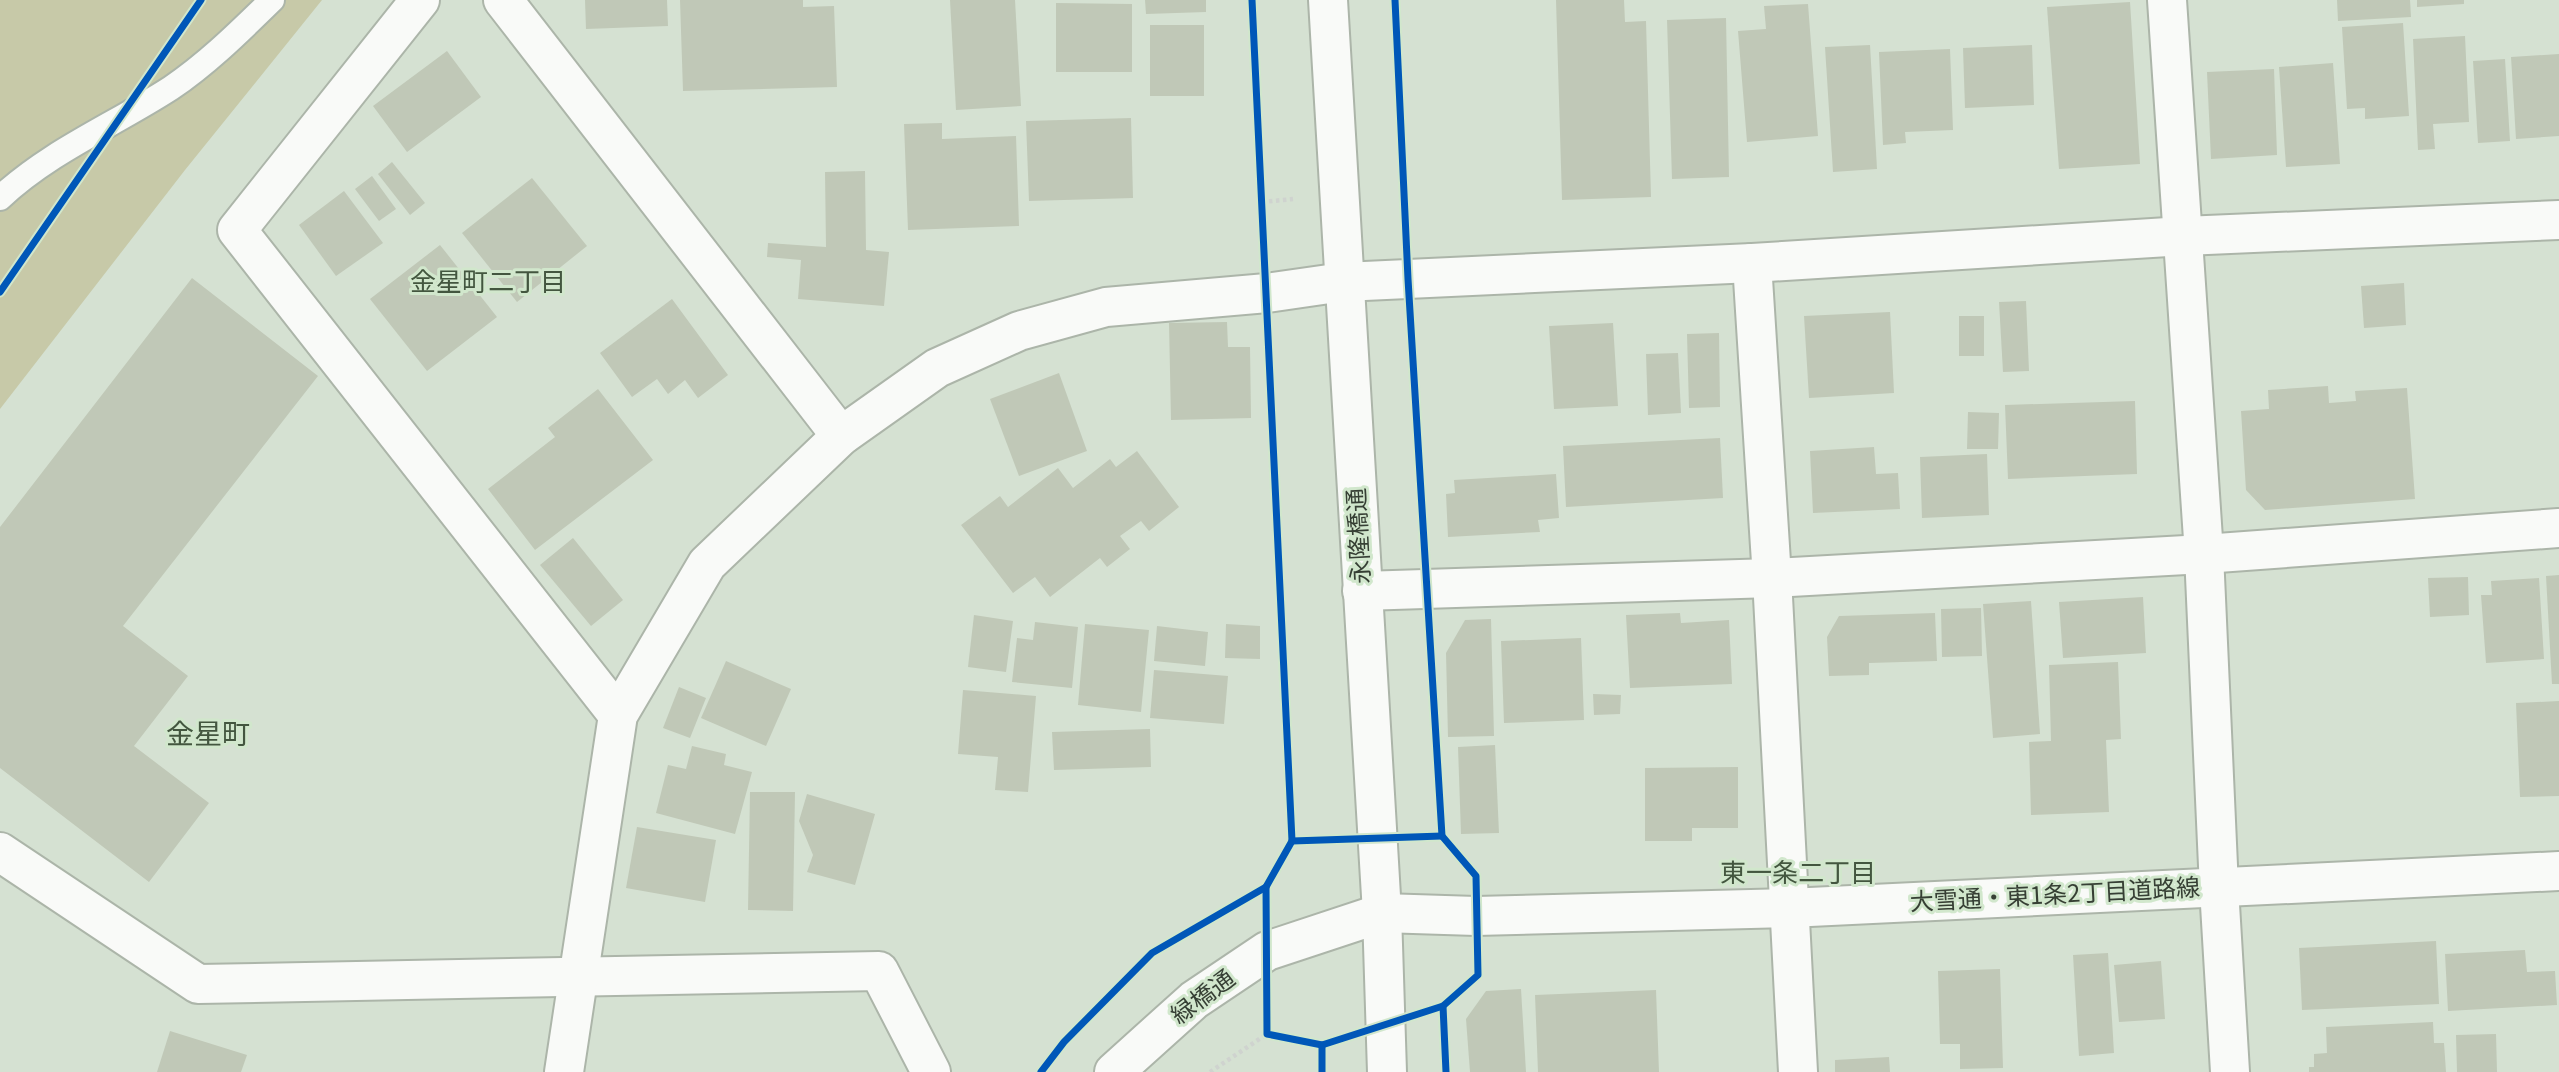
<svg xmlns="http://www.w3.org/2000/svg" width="2559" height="1072" font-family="Georgia,'Noto Sans JP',serif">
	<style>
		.green { fill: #c7c9a8 }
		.building { fill: #c0c8b7 }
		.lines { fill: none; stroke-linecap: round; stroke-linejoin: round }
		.service-casing { stroke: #acb5a9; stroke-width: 28 }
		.minor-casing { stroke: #acb5a9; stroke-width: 42 }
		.tertiary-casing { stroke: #acb5a9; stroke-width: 42 }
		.path { stroke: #cfd3cf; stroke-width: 4.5; stroke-dasharray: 3.5 3.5; stroke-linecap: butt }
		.service { stroke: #f9faf8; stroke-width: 24 }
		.minor { stroke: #f9faf8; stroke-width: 38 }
		.tertiary { stroke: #f9faf8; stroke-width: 38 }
		.cycleway-casing { stroke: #d1e7cc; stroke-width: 11 }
		.cycleway { stroke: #0057b8; stroke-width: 7 }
		.labels { text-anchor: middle; stroke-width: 6; stroke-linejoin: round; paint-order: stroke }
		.street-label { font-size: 24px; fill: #363f34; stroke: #d1e7cc }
		.neighbourhood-label { font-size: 26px; fill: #43563f; stroke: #d1e7cc }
		.quarter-label { font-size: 28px; fill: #43563f; stroke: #d1e7cc }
	</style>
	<rect width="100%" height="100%" fill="#d5e1d2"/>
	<path class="green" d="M0 0H322L185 170 0 409Z"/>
	<g class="building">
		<path d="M585 0H667L668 26 586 29Z"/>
		<path d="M680 0H803V7L834 6 837 87 683 91Z"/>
		<path d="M950 0H1015L1021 106 956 110Z"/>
		<path d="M1145 0H1206V12L1146 14Z"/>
		<path d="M1556 0H1624L1625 22 1646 21 1651 197 1562 200Z"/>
		<path d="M2337 0H2410L2411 17 2338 21Z"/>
		<path d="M2417 0H2464V4L2417 7Z"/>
		<path d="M2130 2 2140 164 2059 169 2047 7Z"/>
		<path d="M1056 3 1132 4V72H1056Z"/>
		<path d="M1808 4 1818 136 1747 142 1738 31 1766 29 1764 6Z"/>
		<path d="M1726 18 1729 177 1672 179 1667 20Z"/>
		<path d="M2403 23 2409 116 2365 119V108L2347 109 2342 27Z"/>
		<rect x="1150" y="25" width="54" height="71"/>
		<path d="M2465 36 2469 122 2433 124 2435 149 2418 150 2413 39Z"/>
		<path d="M1870 45 1877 169 1833 172 1825 47Z"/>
		<path d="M2032 45 2034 105 1965 108 1963 48Z"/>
		<path d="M1950 49 1953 130 1905 132 1906 143 1883 145 1879 52Z"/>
		<path d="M447 51 481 97 407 152 373 106Z"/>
		<path d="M2559 54V136L2516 139 2511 57Z"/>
		<path d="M2505 59 2510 141 2478 143 2473 61Z"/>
		<path d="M2333 63 2340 164 2286 167 2279 67Z"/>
		<path d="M2274 69 2277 155 2211 159 2207 72Z"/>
		<path d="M1131 118 1133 198 1029 201 1026 121Z"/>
		<path d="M942 123V139L1016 136 1019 226 908 230 904 124Z"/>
		<path d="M392 162 425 203 410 215 378 174Z"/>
		<path d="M865 171 866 250 889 252 884 306 798 299 801 260 767 257 768 243 826 247 825 172Z"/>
		<path d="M372 176 396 209 379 221 355 189Z"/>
		<path d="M532 178 587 246 517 302 462 233Z"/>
		<path d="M344 191 383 243 336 276 299 225Z"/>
		<path d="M440 245 497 317 427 371 370 299Z"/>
		<path d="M192 278 318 376 123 626 188 676 134 746 209 803 149 882 0 768V527Z"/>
		<path d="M2404 283 2406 325 2364 328 2361 286Z"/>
		<path d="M672 299 728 375 698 398 685 380 668 394 657 379 632 397 600 353Z"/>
		<path d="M2026 301 2029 371 2003 372 1999 302Z"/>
		<path d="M1890 312 1894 393 1809 398 1804 316Z"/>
		<rect x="1959" y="316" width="25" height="40"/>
		<path d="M1227 322 1228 347H1250L1251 418 1171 420 1169 323Z"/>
		<path d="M1613 323 1618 406 1554 409 1549 326Z"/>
		<path d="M1719 333 1720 407 1689 408 1687 334Z"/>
		<path d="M1678 353 1681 413 1648 415 1646 354Z"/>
		<path d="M1059 373 1087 451 1019 476 990 399Z"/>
		<path d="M2328 386 2329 403 2356 401 2355 391 2407 388 2415 499 2265 510 2246 490 2241 411 2269 409 2268 390Z"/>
		<path d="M598 389 653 460 535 550 488 489 555 437 548 428Z"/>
		<path d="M2135 401 2137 474 2008 479 2005 405Z"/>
		<path d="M1968 412 1999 413 1998 449H1967Z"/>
		<path d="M1720 438 1723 498 1566 507 1563 446Z"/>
		<path d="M1874 447 1876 474 1898 473 1900 509 1813 513 1810 451Z"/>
		<path d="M1137 451 1179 507 1149 531 1141 521 1120 536 1130 549 1107 567 1100 558 1050 597 1035 577 1013 593 961 525 1000 496 1008 507 1058 468 1073 488 1110 459 1116 467Z"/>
		<path d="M1987 454 1989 515 1922 518 1920 457Z"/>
		<path d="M1556 474 1559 518 1538 520 1540 532 1448 537 1446 494 1455 493 1454 480Z"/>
		<path d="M573 538 623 600 591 626 540 565Z"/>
		<path d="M2559 575V684H2552L2546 576Z"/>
		<path d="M2468 577 2469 615 2430 617 2428 578Z"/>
		<path d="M2539 578 2544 659 2486 663 2481 595H2492L2491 581Z"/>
		<path d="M2143 597 2146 653 2063 658 2059 602Z"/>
		<path d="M2031 601 2040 734 1993 738 1983 604Z"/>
		<path d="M1981 608 1982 656 1942 657 1941 609Z"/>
		<path d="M1680 613 1681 623 1729 620 1732 684 1630 688 1626 615Z"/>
		<path d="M1935 613 1937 661 1869 663V675L1829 676 1827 637 1839 616Z"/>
		<path d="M974 615 1013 621 1006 672 968 667Z"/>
		<path d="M1491 619 1494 736 1448 737 1446 653 1465 620Z"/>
		<path d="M1035 622 1078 627 1072 688 1012 682 1017 638 1033 640Z"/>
		<path d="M1085 624 1149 630 1141 712 1078 705Z"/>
		<path d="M1226 624 1260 626V659L1225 658Z"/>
		<path d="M1157 626 1208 632 1205 666 1154 661Z"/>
		<path d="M1581 638 1584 720 1504 723 1501 641Z"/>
		<path d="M726 661 791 689 766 746 701 718Z"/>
		<path d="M2118 662 2121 739 2106 740 2109 812 2031 815 2029 742 2051 741 2049 665Z"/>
		<path d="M1154 670 1228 676 1224 724 1150 718Z"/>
		<path d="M679 687 706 698 690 738 663 728Z"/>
		<path d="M963 690 1036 696 1028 792 995 790 998 757 958 754Z"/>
		<path d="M1593 694 1621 695 1620 714 1594 715Z"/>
		<path d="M2559 701V796L2520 797 2516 703Z"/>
		<path d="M1150 729 1151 767 1054 770 1052 732Z"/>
		<path d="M1495 745 1499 833 1461 834 1458 747Z"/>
		<path d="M692 746 726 754 724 765 752 772 735 834 656 813 668 765 686 769Z"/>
		<path d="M1738 767V828H1692V841H1645V768Z"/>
		<path d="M750 792H795L793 911 748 910Z"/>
		<path d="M807 794 875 814 855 885 807 872 813 855 799 821Z"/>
		<path d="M637 827 716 840 705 902 626 888Z"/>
		<path d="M2436 941 2439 1004 2302 1010 2299 948Z"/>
		<path d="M2525 950 2527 972 2555 971 2557 1005 2448 1011 2445 954Z"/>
		<path d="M2108 953 2114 1053 2079 1056 2073 955Z"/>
		<path d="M2161 961 2165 1019 2119 1022 2114 965Z"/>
		<path d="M2000 969 2003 1068 1960 1069V1044H1940L1938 971Z"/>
		<path d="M1521 989 1526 1072H1470L1466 1019 1486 991Z"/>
		<path d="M1656 990 1659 1072H1538L1535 995Z"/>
		<path d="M2433 1022 2434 1043H2444L2446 1072H2309V1067H2314V1054L2327 1053 2326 1027Z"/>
		<path d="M170 1031 247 1055 241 1072H157Z"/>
		<path d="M2496 1034 2497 1072H2457L2456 1035Z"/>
		<path d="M1889 1057 1890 1072H1835V1060Z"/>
	</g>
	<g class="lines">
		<g class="service-casing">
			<path id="service" d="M0 198C50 151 114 125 171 88 208 63 240 31 272 0"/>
		</g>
		<g class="minor-casing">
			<g id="minor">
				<path d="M420 0 237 230 618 715"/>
				<path d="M503 0 841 436"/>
				<path d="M2167 0 2204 554 2219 888 2230 1072"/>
				<path d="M1752 263 1772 578 1798 1072"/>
				<path d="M1362 591 1772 578 2204 554 2559 528"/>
				<path d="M0 852 198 984 879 971 931 1072"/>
				<path d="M1382 913 1476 916 1789 908 2559 871"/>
				<path d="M564 1072 618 715 707 564 841 436 937 368 1019 331 1106 307 1267 293 1343 282 1752 263 2184 236 2559 220"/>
			</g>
		</g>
		<g class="tertiary-casing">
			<g id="tertiary">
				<path d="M1328 0 1382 913 1387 1072"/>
				<path d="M1114 1072 1194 1000 1267 951 1382 913"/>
			</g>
		</g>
		<g class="path">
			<path d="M1262 202 1293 199"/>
			<path d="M1210 1072 1267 1034"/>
		</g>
		<use href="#service" class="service"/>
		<use href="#minor" class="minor"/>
		<use href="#tertiary" class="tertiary"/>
		<g class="cycleway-casing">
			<g id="cycleway">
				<path d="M1395 0 1408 279 1442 836 1476 876 1478 975 1443 1006 1446 1072"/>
				<path d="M0 292 201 0"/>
				<path d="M1292 841 1442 836"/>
				<path d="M1266 887 1267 1034 1322 1045V1072"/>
				<path d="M1322 1045 1443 1006"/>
				<path d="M1041 1072 1064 1042 1152 953 1266 887 1292 841 1252 0"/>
			</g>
		</g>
		<use href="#cycleway" class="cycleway"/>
	</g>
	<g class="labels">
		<g class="street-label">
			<text transform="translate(1359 536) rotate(-93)" y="8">永隆橋通</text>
			<text transform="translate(2055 895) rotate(-3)" y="8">大雪通・東1条2丁目道路線</text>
			<text transform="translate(1203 997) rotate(-37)" y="8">緑橋通</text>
		</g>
		<g class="neighbourhood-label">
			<text x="488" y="291">金星町二丁目</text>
			<text x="1798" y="882">東一条二丁目</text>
		</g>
		<g class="quarter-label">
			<text x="208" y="744">金星町</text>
		</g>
	</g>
</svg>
